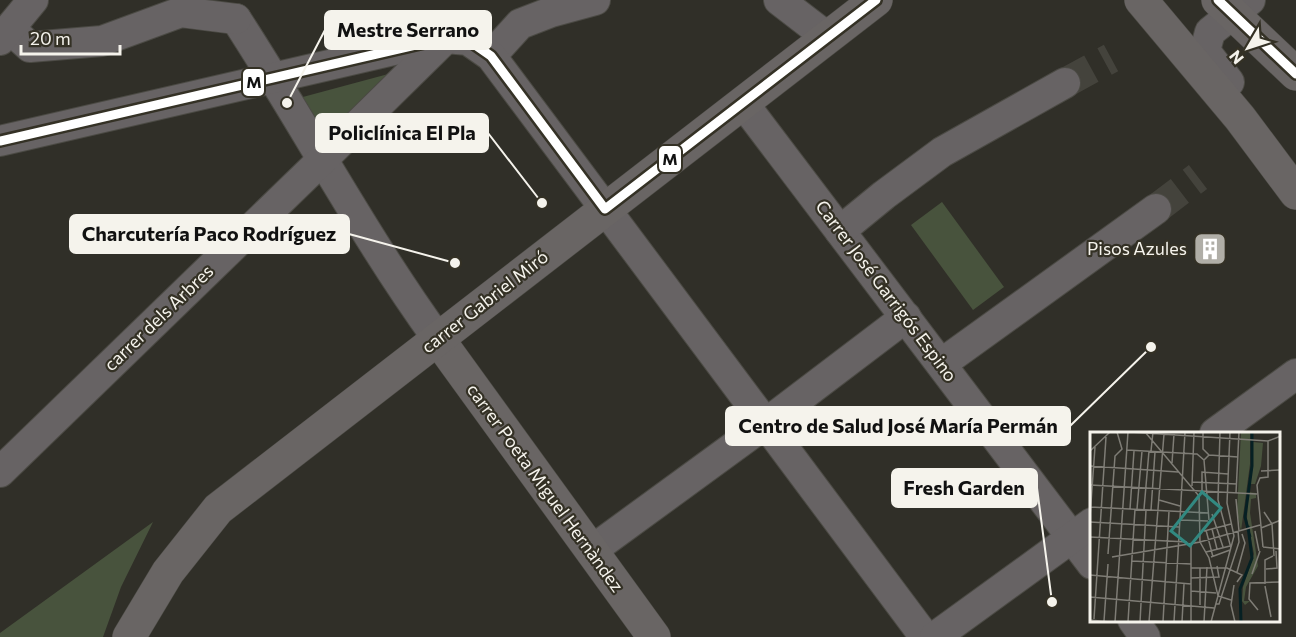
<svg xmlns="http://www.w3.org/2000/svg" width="1296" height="637" font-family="Commissioner,sans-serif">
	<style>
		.green { fill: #48533d }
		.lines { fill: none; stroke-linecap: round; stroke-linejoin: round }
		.street-tunnel { stroke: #44433c; stroke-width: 30; stroke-dasharray: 30 15; stroke-linecap: butt }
		.street-casing { stroke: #4b4a44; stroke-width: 32 }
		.secondary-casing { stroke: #4b4a44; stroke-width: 34 }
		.street { stroke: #676364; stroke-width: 30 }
		.secondary { stroke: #696564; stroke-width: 33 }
		.bus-1-casing { stroke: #343125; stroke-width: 14 }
		.bus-1 { stroke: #fff; stroke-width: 9 }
		.labels { text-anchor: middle; stroke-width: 4.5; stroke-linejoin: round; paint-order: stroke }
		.poi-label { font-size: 18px; fill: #f5f3ec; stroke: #343125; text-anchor: end }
		.street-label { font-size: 18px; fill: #f5f3ec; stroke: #343125 }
		.inset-river { fill: none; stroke: #062023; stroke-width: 3 }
		.inset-road { fill: none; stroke: #7f7d76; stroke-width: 1.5 }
		.view { fill: #328981; fill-opacity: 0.15; stroke: #328981; stroke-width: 3 }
		.inset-edge { fill: none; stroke: #f5f3ec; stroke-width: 3 }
		.leader { fill: none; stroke: #f5f3ec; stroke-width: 2 }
		.callout-dot { fill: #f5f3ec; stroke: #343125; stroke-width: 2 }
		.callout { fill: #f5f3ec; stroke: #f5f3ec; stroke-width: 2 }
		.callout-label { font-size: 20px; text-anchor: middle; font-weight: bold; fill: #111 }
		.line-badge { stroke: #343125; stroke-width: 2 }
		.pale-badge-label { font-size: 16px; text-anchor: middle; font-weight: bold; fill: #111 }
	</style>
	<rect width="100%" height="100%" fill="#302f28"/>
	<g class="green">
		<path d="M392 73 305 158 273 105Z"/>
		<path d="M942 202 1004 287 973 310 911 225Z"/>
		<path d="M153 522 121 587 103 637H0V633Z"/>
	</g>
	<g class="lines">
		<g class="street-tunnel">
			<path d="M1065 83 1111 58"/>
			<path d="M1156 209 1198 177"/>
		</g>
		<g class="street-casing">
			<g id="street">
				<path d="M779 0 827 37"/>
				<path d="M236 19C305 125 364 237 438 339"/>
				<path d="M10 29 30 47 102 41 181 12 236 19"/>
				<path d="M0 40 33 0"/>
				<path d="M491 56 520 24 551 12 595 0"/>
				<path d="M1229 82 1205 51 1210 32 1250 0"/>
				<path d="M743 103 1092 564"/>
				<path d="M0 141 446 38 468 40 491 56 925 637"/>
				<path d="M840 231 884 195 942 152 1065 83"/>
				<path d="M941 364 1156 209"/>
				<path d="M1215 433 1296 374"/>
				<path d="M0 472 322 160 446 38"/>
				<path d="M591 551 765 424 906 317"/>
				<path d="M1133 620 1145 637"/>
				<path d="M935 637 1092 523"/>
			</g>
		</g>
		<g class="secondary-casing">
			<g id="secondary">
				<path d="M1141 0 1240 118 1296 193"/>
				<path d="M1218 0 1296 74"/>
				<path d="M438 339 654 637"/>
				<path d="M129 637 168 572 218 509 876 0"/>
			</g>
		</g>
		<use href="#street" class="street"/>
		<use href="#secondary" class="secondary"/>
		<g class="bus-1-casing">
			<g id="bus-1">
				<path d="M1218 0 1296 74"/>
				<path d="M0 141 446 38 468 40 491 56 605 209 876 0"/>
			</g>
		</g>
		<use href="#bus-1" class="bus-1"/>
	</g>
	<defs>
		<g id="building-square" transform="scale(1.725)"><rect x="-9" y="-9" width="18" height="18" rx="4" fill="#b0aea7" stroke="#343125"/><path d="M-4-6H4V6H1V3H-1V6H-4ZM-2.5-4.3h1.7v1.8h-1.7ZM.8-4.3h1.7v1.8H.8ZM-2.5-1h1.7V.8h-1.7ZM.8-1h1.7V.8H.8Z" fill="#fff"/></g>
	</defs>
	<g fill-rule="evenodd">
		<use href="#building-square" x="1210" y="249"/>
	</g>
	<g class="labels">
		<g class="poi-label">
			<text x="1187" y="255">Pisos Azules</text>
		</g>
		<g class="street-label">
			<text transform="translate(886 291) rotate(53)" y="6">Carrer José Garrigós Espino</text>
			<text transform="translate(485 302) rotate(-38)" y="6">carrer Gabriel Miró</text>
			<text transform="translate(159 318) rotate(-44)" y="6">carrer dels Arbres</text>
			<text transform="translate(545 488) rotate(54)" y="6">carrer Poeta Miguel Hernàndez</text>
		</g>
	</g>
	<g transform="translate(1090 432)">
		<rect width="190" height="190" fill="#302f28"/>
		<path d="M151 0H160V32L151 99 147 80ZM163 10 173 11 171 34 165 52H160ZM158 60 166 61V66L161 67 160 81 168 134 156 155 154 169H160L155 173 152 169 153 155 164 122 157 87Z" fill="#48533d"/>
		<path class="inset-river" d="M160 105 155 85 162 34V0M151 190 150 157 162 126 158 94"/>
		<path class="inset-road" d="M40 0 178 9 191 4M130 0 128 68 141 116M37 18 107 22 114 28 119 23 113 17V0M0 19 20 0M61 19 63 0M119 23 148 25M114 28 119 88M82 31 84 2M0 34 88 40M171 39 189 38M102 50 147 52M0 53 167 62M102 54 104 0M112 59V40L138 42M146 61 149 0M146 67 149 99M69 68 90 74M0 75 119 81M40 77 44 19M47 77 52 19M54 77 59 19M61 78 65 20M174 80 182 92 184 124M122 82 133 115M0 85 5 15M90 88 118 89M0 90 89 95M171 96 191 88M122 97 127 117M116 98 123 125M114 99 141 92M165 99 169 119M0 105 97 110M110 110 170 93M110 110 119 126 128 164 141 168M101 112V190M173 115 167 53 170 46 178 45V9M173 115 191 117M116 120 140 114M18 122 25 24 32 17 27 0M22 125 110 110 109 64 55 0M121 125 140 118M42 129 101 132M101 136H137L152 143 147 150M110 136V173M176 137 187 136 186 119M147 140 155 111 152 102M162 142 170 119M0 143 101 152M101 146 129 145 127 134M175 152V128L183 124M144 153 141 173 145 190M175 154 181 185M101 159 126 161M0 165 124 176M126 172H129L149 110 148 99M168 178 159 167 160 151 191 150M4 187 16 5M0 188 20 190M14 189 18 132M59 189 80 190M25 190 38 0M38 190 45 77M50 190 56 78M59 190 74 2M73 190 79 79M84 190 95 0M92 190 94 152M114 190 117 135M121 190 144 104 137 71 140 0"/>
		<path class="view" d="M112 60 131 76 100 114 81 99Z"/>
		<rect width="190" height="190" class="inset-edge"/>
	</g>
	<path class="leader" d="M287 103L325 30M542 203L488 133M455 263L349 234M1151 347L1070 426M1052 602L1037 488"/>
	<g class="callout-dot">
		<circle cx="287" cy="103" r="6"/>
		<circle cx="542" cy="203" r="6"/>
		<circle cx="455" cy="263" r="6"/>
		<circle cx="1151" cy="347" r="6"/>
		<circle cx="1052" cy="602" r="6"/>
	</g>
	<g class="callout">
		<rect x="325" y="11" width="166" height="38" rx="6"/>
		<rect x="316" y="114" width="172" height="38" rx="6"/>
		<rect x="70" y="215" width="279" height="38" rx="6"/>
		<rect x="726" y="407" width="344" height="38" rx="6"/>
		<rect x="892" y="469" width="145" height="38" rx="6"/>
	</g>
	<g class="callout-label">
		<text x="408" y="37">Mestre Serrano</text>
		<text x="402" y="140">Policlínica El Pla</text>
		<text x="209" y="241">Charcutería Paco Rodríguez</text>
		<text x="898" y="433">Centro de Salud José María Permán</text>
		<text x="964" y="495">Fresh Garden</text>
	</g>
	<g class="line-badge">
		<rect x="242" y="68" width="23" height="29" rx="6" fill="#fff"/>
		<rect x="658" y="145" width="24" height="28" rx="6" fill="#fff"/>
	</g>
	<g class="pale-badge-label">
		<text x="254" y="88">M</text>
		<text x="670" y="165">M</text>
	</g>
	<g transform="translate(1248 48) rotate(231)" stroke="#343125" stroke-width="4.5" paint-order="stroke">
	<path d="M0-4.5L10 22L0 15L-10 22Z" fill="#f5f3ec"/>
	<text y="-9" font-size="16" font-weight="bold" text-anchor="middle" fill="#f5f3ec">N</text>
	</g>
	<path d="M21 45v9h99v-9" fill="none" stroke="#f5f3ec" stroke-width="3"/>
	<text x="30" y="45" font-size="18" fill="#f5f3ec" stroke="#343125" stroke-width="4.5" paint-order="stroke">20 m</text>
</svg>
